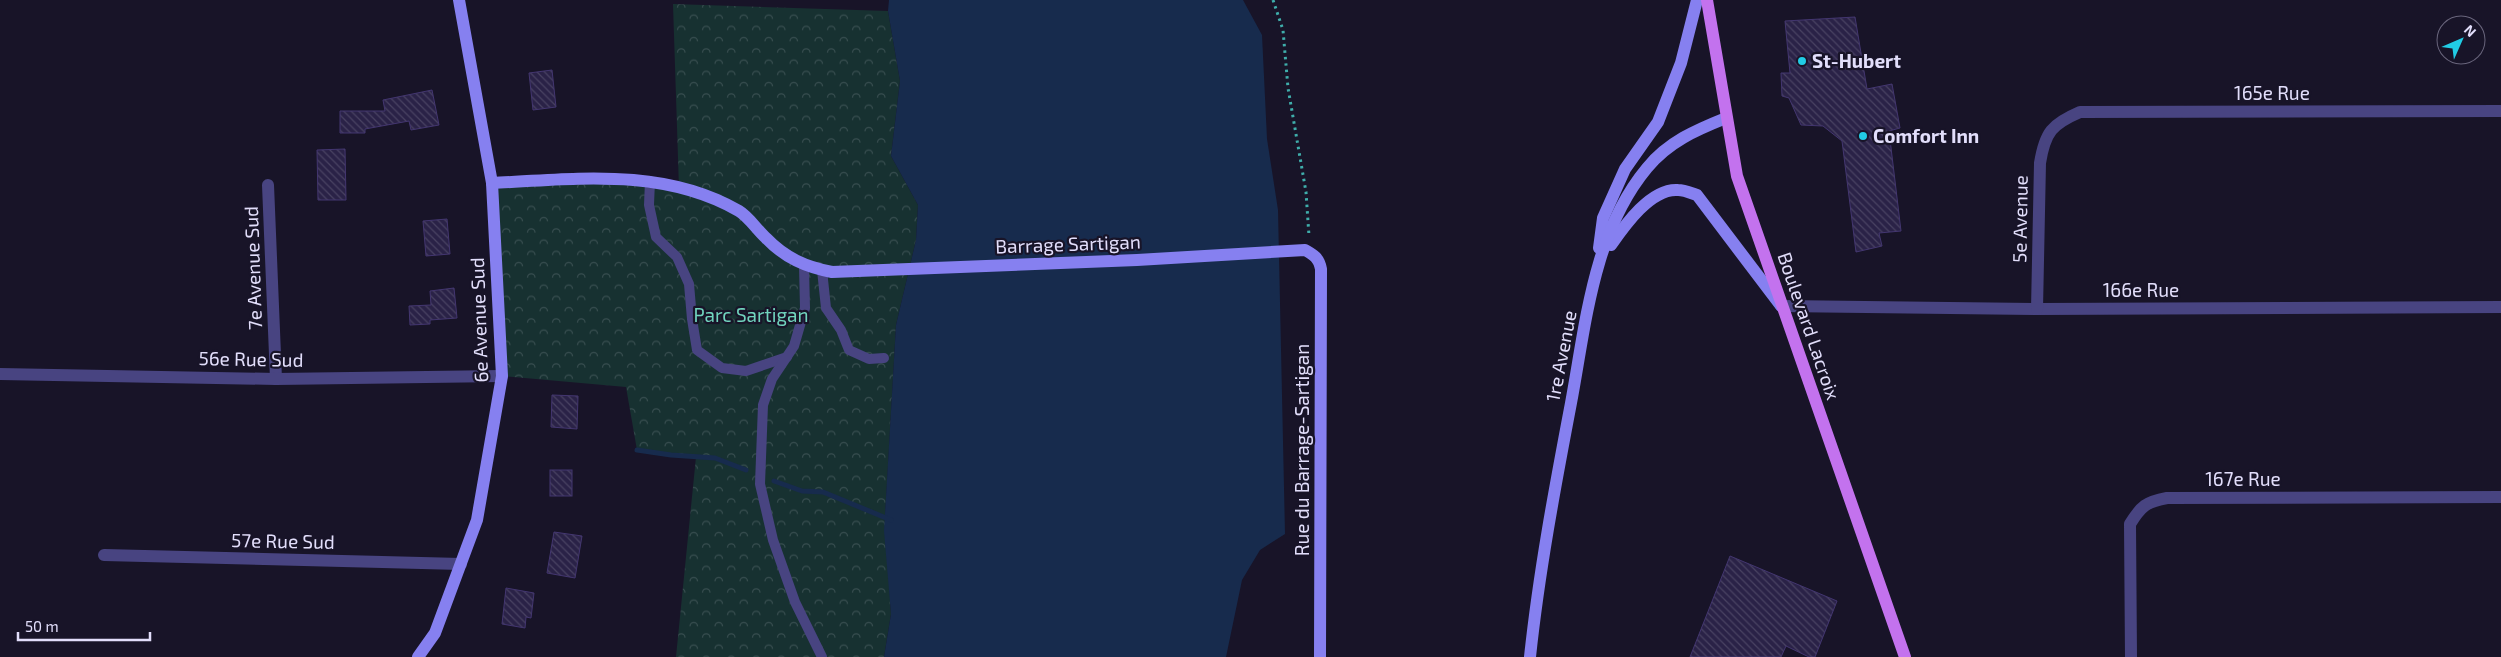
<svg xmlns="http://www.w3.org/2000/svg" width="2501" height="657" font-family="'Exo 2',sans-serif">
	<style>
		.park { fill: url(#park-crowns) }
		.water { fill: #172b4d }
		.lines { fill: none; stroke-linecap: round; stroke-linejoin: round }
		.stream { stroke: #172b4d; stroke-width: 5 }
		.building { fill: url(#building-back-hatch); stroke: #433670 }
		.path { stroke: #3faeab; stroke-width: 3; stroke-dasharray: 2.5 4; stroke-linecap: butt }
		.lane { stroke: #484481; stroke-width: 10 }
		.street { stroke: #484481; stroke-width: 12 }
		.secondary { stroke: #8680f0; stroke-width: 12 }
		.primary { stroke: #c372ee; stroke-width: 12 }
		.poi-dot { fill: #21cce5; stroke: #181428; stroke-width: 2 }
		.labels { text-anchor: middle; stroke-width: 4.5; stroke-linejoin: round; paint-order: stroke }
		.poi-label { font-size: 19px; font-weight: bold; fill: #e2defb; stroke: #181428; text-anchor: start }
		.street-label { font-size: 19px; fill: #e2defb; stroke: #181428 }
		.park-label { font-size: 19px; fill: #71d4be; stroke: #181428 }
	</style>
	<defs>
		<pattern id="park-crowns" width="20" height="18" patternUnits="userSpaceOnUse" patternTransform="scale(1.25)"><rect width="20" height="18" fill="#173131"/><path d="M2 6a3 3 0 1 1 6 0M12 15a3 3 0 1 1 6 0" fill="none" stroke="#384e50"/></pattern>
		<pattern id="building-back-hatch" width="6" height="6" patternUnits="userSpaceOnUse" patternTransform="scale(1.25)"><rect width="6" height="6" fill="#2a2247"/><path d="M-1 5l2 2M0 0l6 6M5-1l2 2" fill="none" stroke="#494262"/></pattern>
	</defs>
	<rect width="100%" height="100%" fill="#181428"/>
	<path class="park" d="M673 4 888 11 900 81 891 156 918 205 916 240 896 325 885 518 891 614 884 657H676L696 457 637 450 626 387 502 376 492 183 602 177 679 188Z"/>
	<path class="water" d="M889 0H1243L1262 35 1267 139 1278 210 1285 534 1260 550 1242 580 1226 657H884L891 614 884 531 896 325 916 240 918 205 891 156 900 81 888 11Z"/>
	<g class="lines">
		<g class="stream">
			<path d="M637 450 671 455 715 458 746 470"/>
			<path d="M774 481 802 491 823 492 891 520"/>
		</g>
	</g>
	<g class="building">
		<path d="M1855 17 1867 89 1892 84 1900 128 1889 131 1901 231 1879 233 1882 246 1856 252 1842 141 1823 126 1801 125 1789 98 1782 96 1781 73H1790L1785 21Z"/>
		<path d="M552 70 556 107 533 110 529 73Z"/>
		<path d="M432 90 439 125 411 130 409 121 365 129V133H340V111H385L383 100Z"/>
		<path d="M345 149 346 200H318L317 150Z"/>
		<path d="M447 219 450 254 426 256 423 221Z"/>
		<path d="M454 288 457 318 430 320V324L410 325 409 306 431 305 430 291Z"/>
		<path d="M552 395 578 396 577 429 551 427Z"/>
		<rect x="550" y="470" width="22" height="26"/>
		<path d="M554 532 582 536 575 578 547 573Z"/>
		<path d="M1730 556 1837 601 1815 657H1809L1786 646 1781 657H1690Z"/>
		<path d="M506 588 534 593 531 618 526 617 525 628 502 624Z"/>
	</g>
	<g class="lines">
		<path class="path" d="M1273 0 1283 30 1288 88 1306 192 1309 236"/>
		<g class="lane">
			<path d="M650 181 649 205 656 237 677 257 689 284 692 319 697 350 722 368 746 371 787 357"/>
			<path d="M804 266 805 308 794 346 772 379 763 405 760 484 773 540 795 602 822 657"/>
			<path d="M822 270 826 308 841 330 849 350 869 359 884 358"/>
		</g>
		<g class="street">
			<path d="M268 185 276 379"/>
			<path d="M1781 306 2037 309 2501 307"/>
			<path d="M2037 309 2040 163C2045 132 2052 124 2080 112L2501 111"/>
			<path d="M0 374 276 379 502 376"/>
			<path d="M104 555 461 564"/>
			<path d="M2131 657 2130 524C2141 506 2146 502 2167 498L2501 497"/>
		</g>
		<g class="secondary">
			<path d="M492 183C575 179 663 167 739 211 749 217 757 230 766 238 785 258 806 267 832 272L1137 260 1305 250C1314 255 1319 258 1321 269L1320 657"/>
			<path d="M1611 245C1625 225 1651 188 1678 190 1684 190 1691 193 1697 195L1781 306"/>
			<path d="M1599 248 1603 218 1625 169 1658 122 1681 63 1697 0"/>
			<path d="M418 657 435 633 477 520 502 376 492 183 459 0"/>
			<path d="M1530 657C1539 572 1555 487 1571 403 1586 323 1593 233 1647 168 1668 142 1696 130 1726 118"/>
		</g>
		<path class="primary" d="M1707 0 1737 176 1905 657"/>
	</g>
	<g class="poi-dot">
		<circle cx="1802" cy="61" r="5"/>
		<circle cx="1863" cy="136" r="5"/>
	</g>
	<g class="labels">
		<g class="poi-label">
			<text x="1812" y="68">St-Hubert</text>
			<text x="1873" y="143">Comfort Inn</text>
		</g>
		<g class="street-label">
			<text x="2272" y="100">165e Rue</text>
			<text transform="translate(2020 219) rotate(-89)" y="7">5e Avenue</text>
			<text transform="translate(1068 244) rotate(-2)" y="7">Barrage Sartigan</text>
			<text transform="translate(253 268) rotate(-92)" y="7">7e Avenue Sud</text>
			<text x="2141" y="297">166e Rue</text>
			<text transform="translate(479 320) rotate(-92)" y="7">6e Avenue Sud</text>
			<text transform="translate(1809 326) rotate(71)" y="7">Boulevard Lacroix</text>
			<text transform="translate(1561 356) rotate(-79)" y="7">1re Avenue</text>
			<text transform="translate(251 359) rotate(1)" y="7">56e Rue Sud</text>
			<text transform="translate(1302 450) rotate(-90)" y="7">Rue du Barrage-Sartigan</text>
			<text x="2243" y="486">167e Rue</text>
			<text transform="translate(283 541) rotate(1)" y="7">57e Rue Sud</text>
		</g>
		<g class="park-label">
			<text x="751" y="322">Parc Sartigan</text>
		</g>
	</g>
	<g transform="translate(2461 40) rotate(45)"><circle r="24" fill="#181428" stroke="#69657c"/>
	<path d="M0-4L9 19L0 12L-9 19Z" fill="#21cce5"/>
	<text y="-8" font-size="14" font-weight="bold" text-anchor="middle" fill="#e2defb">N</text>
	</g>
	<path d="M18 632v8h132v-8" fill="none" stroke="#e2defb" stroke-width="2.5"/>
	<text x="25" y="632" font-size="15" fill="#e2defb" stroke="#181428" stroke-width="4" paint-order="stroke">50 m</text>
</svg>
